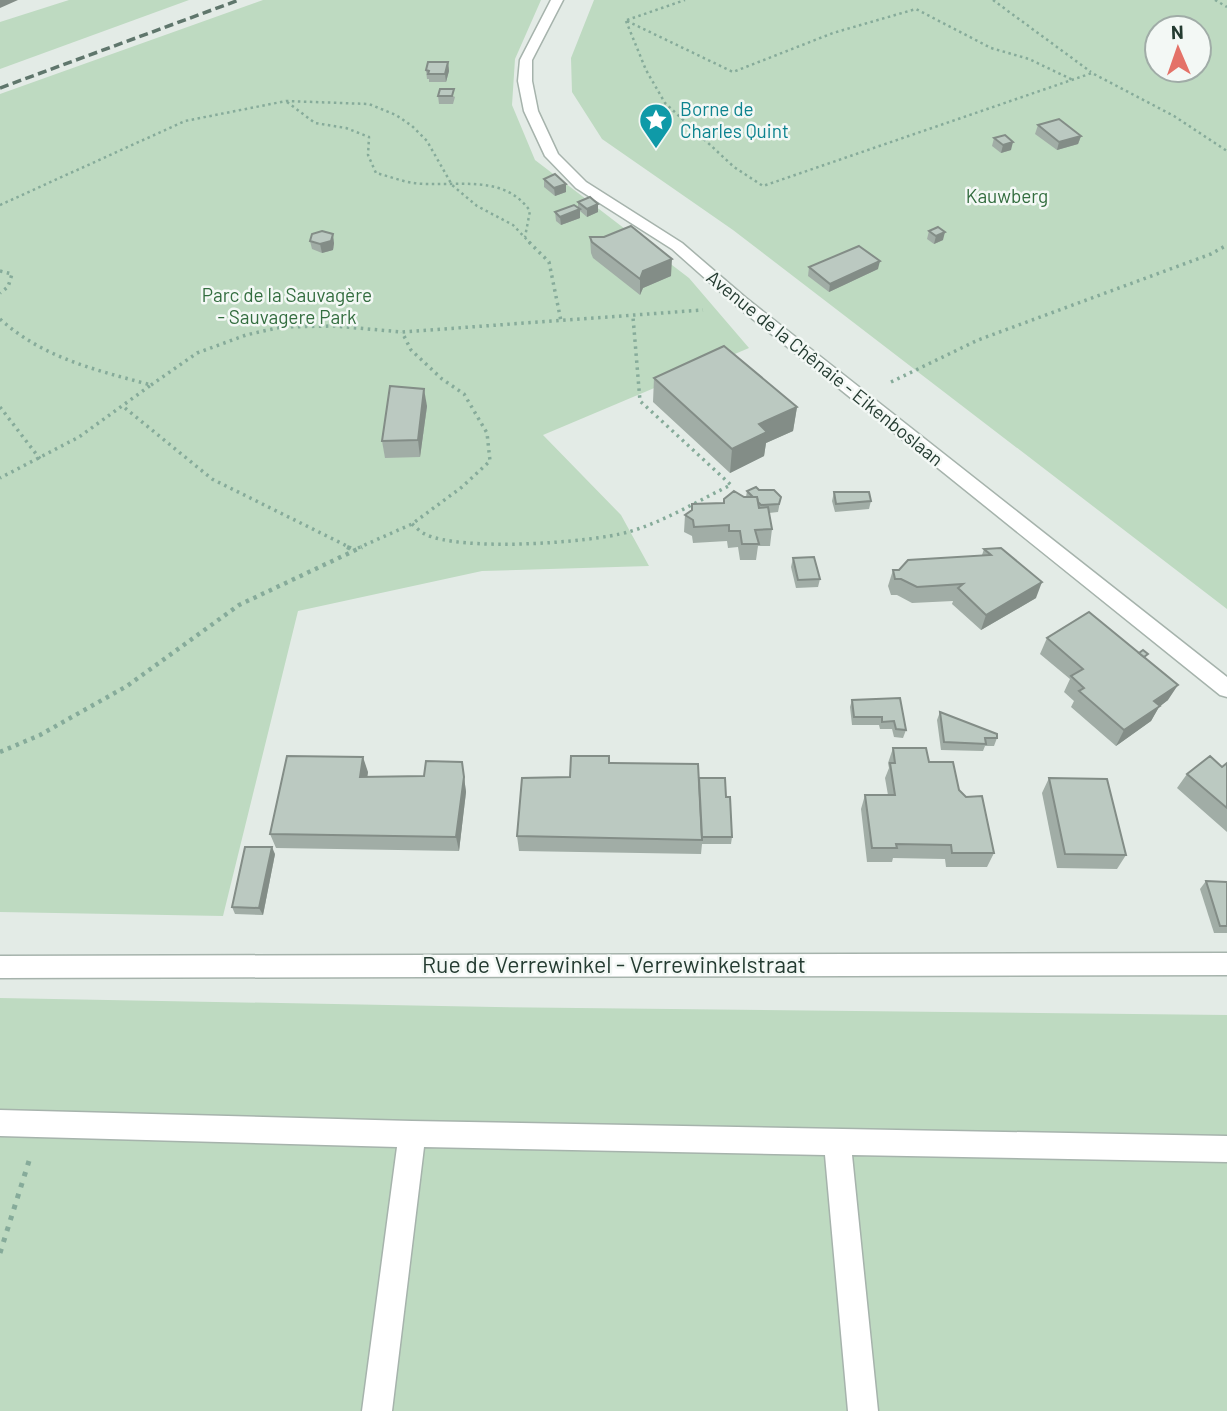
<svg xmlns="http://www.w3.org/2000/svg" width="1227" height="1411" font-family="Barlow,sans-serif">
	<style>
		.green { fill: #bedac1; fill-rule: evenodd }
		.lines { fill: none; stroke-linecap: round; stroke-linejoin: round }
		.service-casing { stroke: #a6b3ac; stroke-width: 3 }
		.minor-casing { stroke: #a6b3ac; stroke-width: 3 }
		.path-far3 { stroke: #86ab9a; stroke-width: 2.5; stroke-dasharray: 2.5 3.5; stroke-linecap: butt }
		.path-far2 { stroke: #86ab9a; stroke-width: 3.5; stroke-dasharray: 2.5 4.5; stroke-linecap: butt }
		.path-far1 { stroke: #86ab9a; stroke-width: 4.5; stroke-dasharray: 3.5 5; stroke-linecap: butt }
		.path { stroke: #86ab9a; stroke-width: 5; stroke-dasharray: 4.5 7; stroke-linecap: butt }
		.service { fill: #fff; fill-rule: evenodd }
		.minor { fill: #fff; fill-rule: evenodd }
		.rail { stroke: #5f766c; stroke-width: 3.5; stroke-dasharray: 9 4.5; stroke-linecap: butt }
		.wall { fill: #a1ada6 }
		.shaded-wall { fill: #838d87 }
		.building { fill: #bbc9c1; stroke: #838d87; stroke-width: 2 }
		.labels { text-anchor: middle; stroke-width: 5; stroke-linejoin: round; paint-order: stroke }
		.far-culture-label { font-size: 19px; fill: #0d838f; stroke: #f3f8f5; text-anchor: start }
		.far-park-label { font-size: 19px; fill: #336d3f; stroke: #f3f8f5 }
		.far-street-label { font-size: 19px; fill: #243b31; stroke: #f3f8f5 }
		.street-label { font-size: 23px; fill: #243b31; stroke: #f3f8f5 }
	</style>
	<rect width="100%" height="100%" fill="#e3ebe6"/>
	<g class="green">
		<path d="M69 0H189L0 69V22Z"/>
		<path d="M263 0H541L515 59 512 105 535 160 689 278 749 348 543 435 621 515 649 566 482 571 298 611 223 916 0 912V94Z"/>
		<path d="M594 0H1227V609L733 230 602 139 572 92 571 58ZM1157 28H1199V70H1157Z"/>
		<path d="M0 998 495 1007 1227 1015V1411H0Z"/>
	</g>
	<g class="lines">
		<g class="service-casing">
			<path id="service" d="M0 1110 412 1121 1227 1136V1162L852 1155 878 1411H848L825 1155 424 1147 392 1411H362L397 1147 0 1136Z"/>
		</g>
		<g class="minor-casing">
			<g id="minor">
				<path d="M551 0H563L532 60V81L538 111 558 154 586 182 682 243 746 298 1227 677V697L1220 695 734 304 672 249 576 188 545 156 524 111 518 81 520 60Z"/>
				<path d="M1227 953V975L0 978V956Z"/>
			</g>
		</g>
		<g class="path-far3">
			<path d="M993 0 1091 72"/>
			<path d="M1215 0 1227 7"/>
			<path d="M627 20 685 0"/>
			<path d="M626 21 646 70 665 103 734 167 763 186 1092 73 1174 116 1227 151"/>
			<path d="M627 21 733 72 833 33 916 9 991 48 1029 59 1073 80"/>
			<path d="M287 102 315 123 346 128 369 137 368 155 376 173C388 176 401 181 413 183 454 188 503 172 530 211L525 237"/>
			<path d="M0 205 185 121 286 101 369 104 396 115 412 126 427 141 452 185 477 206 513 225 531 244"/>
		</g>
		<g class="path-far2">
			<path d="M529 242 549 262 561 321"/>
			<path d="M0 271 12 274 8 287 0 293"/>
			<path d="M0 319C43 358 96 370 151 385L79 437 0 478"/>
			<path d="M891 382 978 340 1211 254 1227 245"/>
			<path d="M151 385 197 353 246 335 281 327 334 326 402 332 703 310"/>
			<path d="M0 407 40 459"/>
			<path d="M125 408 212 479 351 548"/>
			<path d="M412 524C416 527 420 532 425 534 460 552 589 543 628 532 664 522 697 501 731 485L640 401 633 317"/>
			<path d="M358 548 412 524 462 487 490 461 487 433 464 394 442 379 411 350 402 332"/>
		</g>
		<g class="path-far1">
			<path d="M347 547 352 549"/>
			<path d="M0 752 40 735 127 686 239 605 362 547"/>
		</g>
		<path class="path" d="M0 1253 29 1161"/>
		<use href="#service" class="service"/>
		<use href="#minor" class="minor"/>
		<path class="rail" d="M0 88 239 0"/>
	</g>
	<g class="wall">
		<path d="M448 62 449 71 446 82H429V79H427L426 70Z"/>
		<path d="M440 89 455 97 453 104H439L438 96Z"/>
		<path d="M1038 125 1081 136 1078 144 1057 150 1035 134Z"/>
		<path d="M994 138 1011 150 1001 153 992 146Z"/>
		<path d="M544 179 566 192 555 196 544 187Z"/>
		<path d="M578 202 598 204V212L587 217 580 211V218L561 225 556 221 555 212 578 208Z"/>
		<path d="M929 231 943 240 934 244 927 239Z"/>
		<path d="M590 237 671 276 643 288 640 295 593 258 591 253Z"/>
		<path d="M310 241 334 243 333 250 322 253 312 249Z"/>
		<path d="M809 267 878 269 829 292 808 276Z"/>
		<path d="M654 378 797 407 793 431 766 443 764 456 730 473 653 402Z"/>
		<path d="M427 406 420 457 385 458 382 441Z"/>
		<path d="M759 490 781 497 778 512 769 513 772 529 770 546H758L756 560H740L738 547 728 548 727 541 693 543 692 536 684 532 685 515 724 503 746 497 747 491Z"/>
		<path d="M834 492 871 501 869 509 835 512 832 501Z"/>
		<path d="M1001 548 1036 598 981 630 952 604 953 601 912 603 897 595H891L888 586 893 570 982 555 984 549Z"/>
		<path d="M793 558 820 579 818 587 796 588 791 567Z"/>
		<path d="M1047 638 1146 658 1168 700 1159 707 1151 721 1116 746 1071 707 1074 701 1064 692 1070 679 1040 654Z"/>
		<path d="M900 698 906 730 903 738 894 737 892 729H880L879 725H852L850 707 852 700Z"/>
		<path d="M940 712 997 738 994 746H985L983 751 941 750 937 720Z"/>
		<path d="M893 748 929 762 959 790 994 853 987 867H946L945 859 893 858 892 862H867L861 809 865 795H888L885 778 889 768 888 763Z"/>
		<path d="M462 762 466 792 459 851 276 848 270 834 368 772 367 777 424 776Z"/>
		<path d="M609 763 698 778 726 797 732 837 731 844H702L701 854 519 851 517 836 570 777Z"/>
		<path d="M1227 763V832L1177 788 1187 774 1222 767Z"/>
		<path d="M1049 778 1126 855 1117 869 1057 868 1042 793Z"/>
		<path d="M275 854 263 915 235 914 232 907Z"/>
		<path d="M1206 881 1227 882V933H1214L1200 889Z"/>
	</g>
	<g class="shaded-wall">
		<path d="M0 0H18L0 8Z"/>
		<path d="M448 62 449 71 446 82 445 74Z"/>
		<path d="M1081 136 1078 144 1057 150 1059 142Z"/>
		<path d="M1013 142 1011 150 1001 153 1003 145Z"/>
		<path d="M566 184V192L555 196 554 188Z"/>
		<path d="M598 204V212L587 217V209Z"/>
		<path d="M580 209V218L561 225 560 217Z"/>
		<path d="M945 232 943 240 934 244 936 236Z"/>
		<path d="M333 234 334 243 333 250 322 253 320 244Z"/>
		<path d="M672 259 671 276 643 288 640 295V279L643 271Z"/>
		<path d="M880 261 878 269 829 292 830 284Z"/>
		<path d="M424 389 427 406 420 457 418 440Z"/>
		<path d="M797 407 793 431 766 443 764 456 730 473 732 449 759 424Z"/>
		<path d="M1042 582 1036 598 981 630 986 615Z"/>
		<path d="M1178 685 1168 700 1159 707 1151 721 1116 746 1124 730 1154 701Z"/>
		<path d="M363 757 368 772 365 792 360 777Z"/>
		<path d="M462 762 466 792 459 851 456 837Z"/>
		<path d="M272 847 275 854 263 915 259 908Z"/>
	</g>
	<g class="building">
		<path d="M428 62H448L445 74H428L429 71 426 70Z"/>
		<path d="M440 89H454L452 96H438Z"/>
		<path d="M1059 119 1081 136 1059 142 1038 125Z"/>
		<path d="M1005 135 1013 142 1003 145 994 138Z"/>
		<path d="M555 174 566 184 554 188 544 179Z"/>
		<path d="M590 197 598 204 587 209 578 202Z"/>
		<path d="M574 205 580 209 560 217 555 212Z"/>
		<path d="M631 226 672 259 643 271 640 279 592 242 590 237H604Z"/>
		<path d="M938 227 945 232 936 236 929 231Z"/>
		<path d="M322 231 333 234 331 241 320 244 310 241 312 234Z"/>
		<path d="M859 246 880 261 830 284 809 267Z"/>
		<path d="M724 346 797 407 759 424 767 432 732 449 654 378Z"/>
		<path d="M390 386 424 389 418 440 382 441Z"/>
		<path d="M756 487 759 490H774L781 497 779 504 761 505 758 502 757 497H753L747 491Z"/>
		<path d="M734 491 744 497H757L759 508 768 507 772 529 755 530 759 544H742L740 531H729V525L694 527 693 520 685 515 692 510V504L724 503V499Z"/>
		<path d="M834 492H869L871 501 836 504Z"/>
		<path d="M1001 548 1042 582 986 615 958 588 963 584 917 587 901 579H895L893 570H899L908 560 991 555 984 549Z"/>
		<path d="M814 557 820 579 798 580 793 558Z"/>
		<path d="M1089 612 1178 685 1154 701 1160 706 1124 730 1079 691 1084 688 1071 676 1083 669 1047 638Z"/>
		<path d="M1143 650 1148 654 1144 657 1139 653Z"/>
		<path d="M900 698 906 730 896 729 894 721 882 722V717H854L852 700Z"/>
		<path d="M940 712 997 734V738H985L986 744 944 742Z"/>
		<path d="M893 748H926L929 762H953L959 790 966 797 982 796 994 853H952L951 845 896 844 897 848H872L865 795H895L890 763H895Z"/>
		<path d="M287 756 363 757 360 777 424 776 426 761 462 762 464 777 456 837 270 834Z"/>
		<path d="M571 756H609V763H612L698 764 702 840 517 836 522 778 570 777Z"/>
		<path d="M1210 756 1222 767 1227 763V808L1187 774Z"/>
		<path d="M699 778H725L726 797H730L732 837H702Z"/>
		<path d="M1049 778 1107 779 1126 855 1065 854Z"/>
		<path d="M245 847H272L259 908 232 907Z"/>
		<path d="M1206 881 1227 882V926H1220Z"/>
	</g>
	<defs>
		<g id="sight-pin" transform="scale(1.75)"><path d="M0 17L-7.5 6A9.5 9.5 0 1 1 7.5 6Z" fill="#0f9aa8" stroke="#f3f8f5"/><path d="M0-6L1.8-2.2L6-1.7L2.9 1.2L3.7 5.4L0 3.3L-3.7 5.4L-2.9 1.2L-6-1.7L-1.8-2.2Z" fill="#fff"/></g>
	</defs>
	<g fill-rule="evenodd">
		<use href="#sight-pin" x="656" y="120"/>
	</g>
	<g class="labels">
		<g class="far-culture-label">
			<text x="680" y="116">Borne de<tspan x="680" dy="22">Charles Quint</tspan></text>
		</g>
		<g class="far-park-label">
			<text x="1007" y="203">Kauwberg</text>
			<text x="287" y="302">Parc de la Sauvagère<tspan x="287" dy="22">- Sauvagere Park</tspan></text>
		</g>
		<g class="far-street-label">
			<text transform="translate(825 368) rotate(39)" y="7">Avenue de la Chênaie - Eikenboslaan</text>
		</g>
		<g class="street-label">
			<text x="614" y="973">Rue de Verrewinkel - Verrewinkelstraat</text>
		</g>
	</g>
	<g transform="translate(1178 49) rotate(358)"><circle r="33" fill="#f3f8f5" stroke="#a0aca7" stroke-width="2"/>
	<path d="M0-5L12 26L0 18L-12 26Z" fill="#e47268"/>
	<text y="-10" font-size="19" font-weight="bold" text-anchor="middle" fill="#243b31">N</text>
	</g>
</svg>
